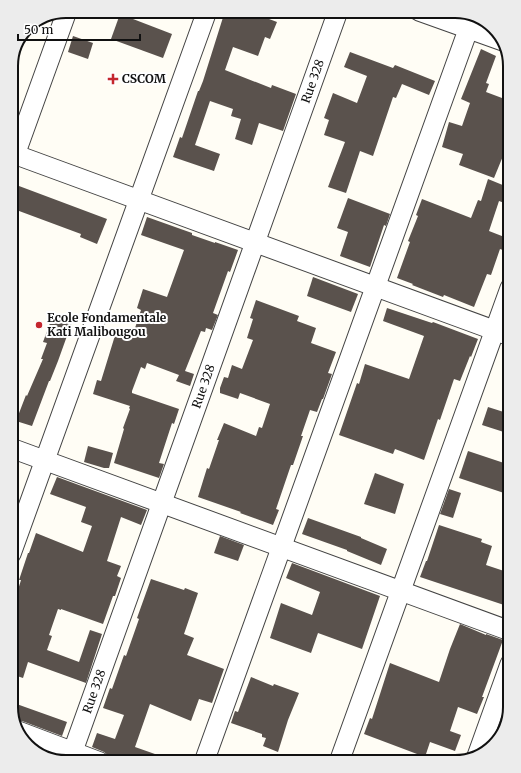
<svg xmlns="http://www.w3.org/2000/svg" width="521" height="773" font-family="Merriweather,serif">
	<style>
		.building { fill: #5a524d }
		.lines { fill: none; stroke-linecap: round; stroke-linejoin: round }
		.street-casing { stroke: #444; stroke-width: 21 }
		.street { stroke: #fff; stroke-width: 19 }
		.poi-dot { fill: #c4262e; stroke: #fff; stroke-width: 1.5 }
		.labels { text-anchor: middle; stroke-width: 4; stroke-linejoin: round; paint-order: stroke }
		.poi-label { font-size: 12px; font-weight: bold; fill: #111; stroke: #fff; text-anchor: start }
		.street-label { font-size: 12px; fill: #111; stroke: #fff }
		.rim { fill: none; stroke: #111; stroke-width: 2 }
	</style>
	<rect width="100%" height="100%" fill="#fffdf5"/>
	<g class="building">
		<path d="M225 11H248L277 22 270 39 265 37 258 56 233 47 225 70 271 88 272 85 296 94 283 131 259 123 252 145 235 139 241 119 231 116 233 109 210 101 195 145 220 154 214 171 173 157 180 137 182 138 198 91H199L203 81Z"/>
		<path d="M120 14 172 34 163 58 111 39Z"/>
		<path d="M73 36 93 43 88 59 68 52Z"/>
		<path d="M481 49 496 56 486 83 489 84 486 92 510 101V139L494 178 459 165 463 154 442 147 449 122 462 126 470 103 461 99Z"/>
		<path d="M350 52 393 68 395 65 435 81 429 95 402 84 396 98 393 97 373 156 360 151 346 193 328 187 345 142 324 135 329 120 324 118 333 93 357 103 367 76 344 67Z"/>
		<path d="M488 179 510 188V205L499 201 489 231 507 238 503 250 500 249 491 275 487 274 474 307 444 295 443 297 412 285 413 284 397 278 410 242 408 241 418 216 416 215 422 199 471 218 478 200 481 201Z"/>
		<path d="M11 183 107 219 97 244 80 237 81 234 11 208Z"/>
		<path d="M348 198 390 214 386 226 384 225 370 267 340 256 348 232 337 228Z"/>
		<path d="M147 217 192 233V235L215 243V242L238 250 230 272 228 271 213 313 218 315 212 330 206 328 205 332 201 331 185 371 194 374 190 386 176 381 179 375 147 363 145 369 141 367 132 391V393L179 409 174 424 172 423 159 463 164 464 159 478 114 463 124 429 123 428 130 409 129 408 130 406 93 394 97 380 101 381 117 329 133 334 141 310 137 308 143 289 167 297 184 250 141 235Z"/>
		<path d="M313 277 358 294 351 312 307 296Z"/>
		<path d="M256 300 299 316 297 321 316 328 311 343 336 352 328 373 332 374 323 399H322L317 412 310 410 301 436H303L293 465H291L276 509 279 510 273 525 240 513 241 512 198 497 207 468 209 469 219 440H217L224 423 256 436 259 427 262 428 270 404 240 393 238 399 220 393V388L224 377 228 378 232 365 242 369 253 340 247 338 253 319 250 318Z"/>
		<path d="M387 308 432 323 433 322 478 339 471 357 470 356 460 381 454 379 440 420 438 419 424 460 395 449 393 454 339 435 357 383 359 384 365 364 409 379 424 336 383 321Z"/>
		<path d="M53 315 72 322 58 361 50 381H49L32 426 16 421 26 395 27 396 43 359H41L47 343 43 342Z"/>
		<path d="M488 407 510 414V434L482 425Z"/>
		<path d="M88 446 113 453 109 468H104L84 462Z"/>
		<path d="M468 451 510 465V495L459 478Z"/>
		<path d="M375 473 404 484 395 514 364 504Z"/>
		<path d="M57 477 147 510 141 525 121 517 107 561 121 566 117 576 121 578 115 596H113L103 624 61 609V610L58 609 49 635 52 636 47 650 79 662 90 630 102 634 86 683 28 662 23 678 11 674V637L17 619 11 617V613L21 580H19L28 553H29L36 533 83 552 92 526 81 522 86 507 50 494Z"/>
		<path d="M449 489 461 493 453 518 440 514Z"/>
		<path d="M308 518 361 537V538L387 549 381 565 347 551V550L302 534Z"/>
		<path d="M439 525 482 539 481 542 492 546 486 565 510 573V607L420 577 426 561H427Z"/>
		<path d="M220 536 244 545 238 561 214 553Z"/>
		<path d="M292 563 380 596 362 649 318 633 311 653 270 638 281 603 312 615 320 592 286 578Z"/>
		<path d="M151 579 184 590 185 588 198 593 184 634 194 638 187 655 224 669 212 703 199 699 191 721 150 704 135 747 172 760V762H125L109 756 104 752 92 747 97 733 115 739 124 715 103 708 110 688 112 689 124 655 126 656 139 619 137 618Z"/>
		<path d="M460 624 486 635V634L503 640 482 697H484L477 714 458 707 450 731 461 735 455 751 430 742 425 757 364 734 370 718 372 719 390 663 439 682 450 649Z"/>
		<path d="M251 677 273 686 274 684 299 693 288 720 278 752 263 746 266 738 262 737V734L231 723 235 711 238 712Z"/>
		<path d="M11 702 67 722 62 736 22 721H15L11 706Z"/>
	</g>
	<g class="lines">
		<g class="street-casing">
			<g id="street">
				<path d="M419 11 503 41"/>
				<path d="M11 153 510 336"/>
				<path d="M15 155 67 11"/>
				<path d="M11 448 510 631"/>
				<path d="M11 554 207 11"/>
				<path d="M18 731 100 762"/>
				<path d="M477 756 510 664"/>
				<path id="s1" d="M69 762 338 11"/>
				<path d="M204 762 473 16"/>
				<path d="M339 762 510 288"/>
			</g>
		</g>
		<use href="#street" class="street"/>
	</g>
	<g class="poi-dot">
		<path d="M111 73h4v4h4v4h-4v4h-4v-4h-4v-4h4z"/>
		<circle cx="39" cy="325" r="4"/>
	</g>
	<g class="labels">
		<g class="poi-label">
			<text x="122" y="83">CSCOM</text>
			<text x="47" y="322">Ecole Fondamentale<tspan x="47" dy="14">Kati Malibougou</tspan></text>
		</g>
		<g class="street-label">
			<text dy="4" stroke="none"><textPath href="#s1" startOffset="723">Rue 328</textPath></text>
			<text dy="4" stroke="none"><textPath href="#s1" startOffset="399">Rue 328</textPath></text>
			<text dy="4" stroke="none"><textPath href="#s1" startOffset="75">Rue 328</textPath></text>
		</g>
	</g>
	<path d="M0 0H521V773H0ZM66 18H455A48 48 0 0 1 503 66V707A48 48 0 0 1 455 755H66A48 48 0 0 1 18 707V66A48 48 0 0 1 66 18Z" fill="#ececec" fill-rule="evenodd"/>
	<path class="rim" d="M66 18H455A48 48 0 0 1 503 66V707A48 48 0 0 1 455 755H66A48 48 0 0 1 18 707V66A48 48 0 0 1 66 18Z"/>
	<path d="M18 34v6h122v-6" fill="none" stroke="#111111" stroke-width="2"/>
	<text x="24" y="34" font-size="12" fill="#111111" stroke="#ffffff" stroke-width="3" paint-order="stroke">50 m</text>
</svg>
